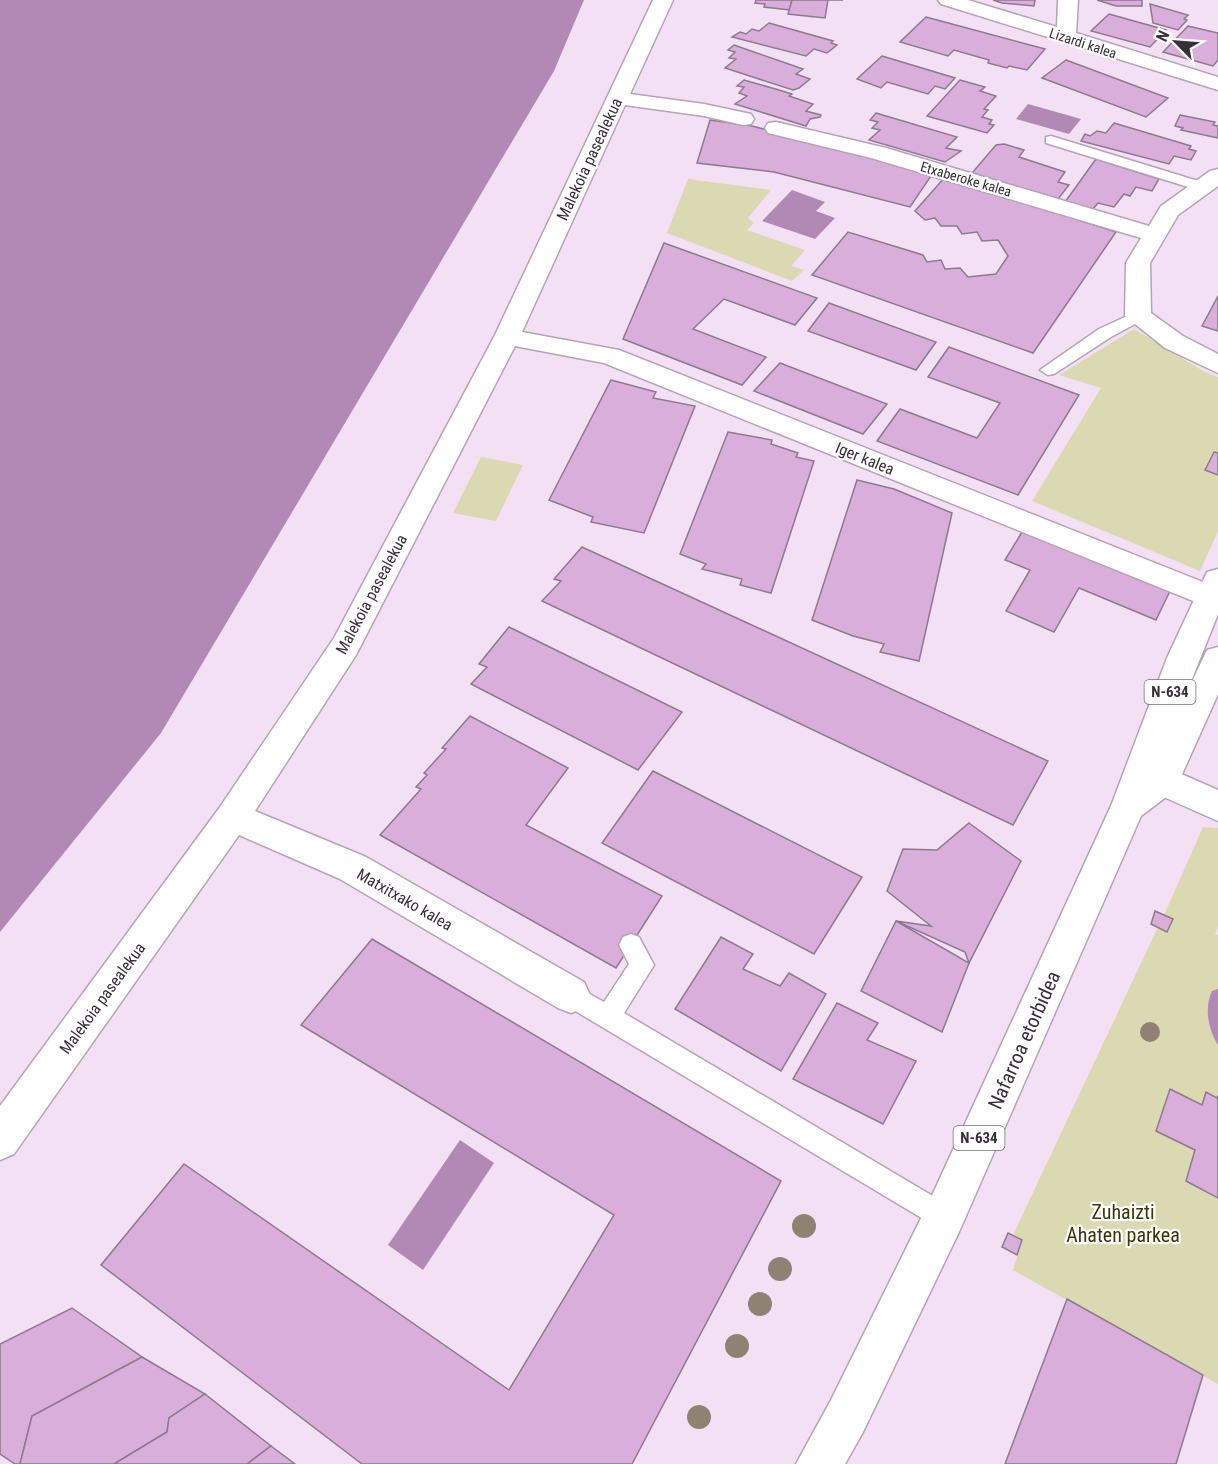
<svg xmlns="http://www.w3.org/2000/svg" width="1218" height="1464" font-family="'Roboto Condensed',sans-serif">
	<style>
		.green { fill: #dbd9b2 }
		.water { fill: #b289b4 }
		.building { fill: #d9aedb; stroke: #8c7a8d; stroke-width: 1.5 }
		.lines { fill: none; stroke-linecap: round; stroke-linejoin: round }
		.lane-casing { stroke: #b6a3b7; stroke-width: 3 }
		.street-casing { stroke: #b6a3b7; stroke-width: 3 }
		.highway-casing { stroke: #b6a3b7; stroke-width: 3 }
		.lane { fill: #fff; fill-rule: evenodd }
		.street { fill: #fff; fill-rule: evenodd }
		.highway { fill: #fff; fill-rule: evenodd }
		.tree { fill: #8e8372 }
		.labels { text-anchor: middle; stroke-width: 4.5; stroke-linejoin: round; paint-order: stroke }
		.far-street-label { font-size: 14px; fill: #373038; stroke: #fff }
		.shield { fill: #fff; stroke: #736e74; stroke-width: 1.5 }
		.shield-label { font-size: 15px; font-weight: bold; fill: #373038 }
		.street-label { font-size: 16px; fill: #373038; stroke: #fff }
		.near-street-label { font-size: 20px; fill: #373038; stroke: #fff }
		.near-park-label { font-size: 20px; fill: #3a3707; stroke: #fff }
	</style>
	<rect width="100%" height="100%" fill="#f4e0f5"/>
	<g class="green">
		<path d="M688 179 771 190 748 218 754 223 747 230 805 250 791 266 804 270 792 281 667 233Z"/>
		<path d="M1134 329 1205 372 1218 377V531L1200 571 1032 501 1101 388 1059 375Z"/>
		<path d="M481 457 523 465 496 521 453 513Z"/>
		<path d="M1203 827 1218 828V927L1215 934 1218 935V1384L1013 1270 1022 1241 1013 1235 1158 927 1168 931 1172 919 1164 915Z"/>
	</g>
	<g class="water">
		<path d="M0 0H584L554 71 161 733 0 932Z"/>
		<path d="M1028 104 1081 119 1069 134 1016 119Z"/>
		<path d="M792 190 825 202 816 211 835 218 815 239 762 221Z"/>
		<path d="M1218 989V1045C1208 1029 1204 1008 1212 991Z"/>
		<path d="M460 1140 494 1163 423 1270 388 1245Z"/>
	</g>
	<g class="building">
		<path d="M756 0H792L790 10 764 7 765 4 755 3Z"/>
		<path d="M792 0H843H828L825 18 788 14Z"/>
		<path d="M993 0H1035L1034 6 1002 3Z"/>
		<path d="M1097 0H1142V6H1116Z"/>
		<path d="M1150 4 1188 15 1184 19 1187 20 1178 30 1153 23Z"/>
		<path d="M1109 14 1166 30 1150 47 1091 31Z"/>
		<path d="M926 17 1045 49 1027 70 1009 66 1007 68 988 63 989 60 954 50 948 56 900 42Z"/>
		<path d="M769 23 833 41 831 43 837 45 827 53 814 49 806 56 732 37 740 32 746 34 752 29 759 31Z"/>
		<path d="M1188 26 1218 33V60L1213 66 1163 52Z"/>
		<path d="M734 45 803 69 796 74 810 79 799 88 793 90 725 68 736 59 729 58 735 52 728 50Z"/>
		<path d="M882 56 955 78 945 89 935 86 928 94 887 82 881 88 857 79Z"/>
		<path d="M1066 60 1168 98 1146 117 1042 78Z"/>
		<path d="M744 80 779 90 792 94 789 96 813 104 806 111 821 115 820 117 810 119 806 126 735 104 747 96 739 93 744 87 737 86Z"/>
		<path d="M960 80 985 87 980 91 996 96 984 109 988 110 982 117 992 120 989 124 994 125 987 133 927 116Z"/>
		<path d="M876 113 957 137 946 148 961 151 945 162 869 140 880 130 872 128 878 122 870 120Z"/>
		<path d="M1180 115 1215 122 1213 125 1218 126V138L1181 130 1183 128 1175 126Z"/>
		<path d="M710 120 752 126 933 173 910 207 774 172 697 163Z"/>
		<path d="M1114 123 1191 146 1189 149 1196 151 1191 160 1174 156 1169 164 1081 141 1085 134 1090 136 1097 131 1106 133Z"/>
		<path d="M1004 144 1024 150 1019 157 1065 172 1058 182 1069 185 1058 199 972 173 996 145Z"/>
		<path d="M1096 159 1159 179 1152 191 1136 187 1130 196 1124 194 1114 207 1098 203 1093 209 1065 202Z"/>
		<path d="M945 177 1116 232 1033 353 812 275 848 232 923 255 927 262 941 260 945 269 960 268 968 277 996 274 1008 256 998 240 982 241 977 232 962 234 957 226H941L935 218 925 220 915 211Z"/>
		<path d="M664 243 817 298 795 325 724 299 693 329 766 357 742 385 623 339Z"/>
		<path d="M1218 296V331L1202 326Z"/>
		<path d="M829 303 936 342 916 370 808 331Z"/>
		<path d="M949 347 1079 395 1018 495 877 441 900 409 977 438 1000 403 928 377Z"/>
		<path d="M780 363 887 404 863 434 754 391Z"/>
		<path d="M611 380 656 392 653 398 695 406 644 533 591 522 593 517 549 500Z"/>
		<path d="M728 432 772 440 771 444 798 453 796 457 814 461 771 593 740 585 742 579 702 569 706 564 680 554Z"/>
		<path d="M1214 452 1218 453V475L1205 470Z"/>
		<path d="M857 480 894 489 952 513 919 661 880 652 884 644 853 636 812 620Z"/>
		<path d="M1022 532 1170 591 1156 620 1079 588 1054 632 1006 611 1030 570 1005 560Z"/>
		<path d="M582 547 1048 761 1013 825 542 601 561 581 554 579Z"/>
		<path d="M509 627 682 712 638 770 471 684 487 667 479 664Z"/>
		<path d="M470 716 568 768 526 825 662 896 616 968 380 835 421 789 416 787 427 775 424 773 446 749 442 748Z"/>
		<path d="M653 771 862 877 814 954 602 843Z"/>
		<path d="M969 823 1021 861 969 963 965 952 896 921 931 926 887 891 903 849 937 850Z"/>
		<path d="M1155 911 1173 919 1167 932 1151 924Z"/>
		<path d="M896 921 969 963 942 1032 861 991Z"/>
		<path d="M721 937 753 954 743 969 780 986 789 973 826 994 781 1071 675 1009Z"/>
		<path d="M372 939 781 1181 632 1464H362L101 1265 184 1164 509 1390 614 1215 301 1025Z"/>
		<path d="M837 1003 878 1023 867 1040 916 1061 883 1124 793 1079Z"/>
		<path d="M1170 1089 1202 1105 1206 1092 1217 1098 1218 1096V1198L1186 1181 1195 1150 1156 1131Z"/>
		<path d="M1008 1233 1022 1240 1017 1255 1002 1247Z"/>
		<path d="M1067 1299 1203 1375 1176 1464H1005Z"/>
		<path d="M72 1308 142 1357 32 1416 20 1464H15L0 1454V1344Z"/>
		<path d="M142 1357 205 1394 169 1418 167 1432 114 1464H20L32 1416Z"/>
		<path d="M205 1394 271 1446 247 1464H114L167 1432 169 1418Z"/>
		<path d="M271 1446 295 1464H247Z"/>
	</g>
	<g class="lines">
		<g class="lane-casing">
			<g id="lane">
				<path d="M1051 136 1208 184 1210 187 1208 190H1198L1046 143V137Z"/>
				<path d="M1138 311 1144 313 1146 316 1144 319 1111 337 1054 374 1048 375 1040 370 1099 329Z"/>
				<path d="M631 934 639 937 654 965 624 1013 953 1208 957 1217 953 1226 944 1230 935 1226 562 1003 559 995 562 987 571 984 604 1002 629 964 619 945 623 937Z"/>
			</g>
		</g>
		<g class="street-casing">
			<g id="street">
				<path d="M653 0H673L630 94 704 104 751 114 754 119 751 124 743 125 704 116 625 105 522 332 619 350 1218 588V611L604 363 515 346 356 655 255 811 366 857 584 982 590 995 584 1008 571 1013 558 1008 340 879 239 835 14 1154 0 1160V1106L220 807 334 638 494 337Z"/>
				<path d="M938 0H968L1057 27 1058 0H1078L1076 33 1218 77V90L941 4Z"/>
				<path d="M776 122 886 148 1149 226 1161 206 1210 171 1218 169V186L1178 215 1150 263 1151 313 1183 336 1218 354V373L1165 348 1125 316 1126 263 1141 238 871 158 768 133 765 128 768 123Z"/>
				<path d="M1164 738 1176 742 1181 752 1179 773 1218 790V821L1150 791C1143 776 1145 757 1152 742Z"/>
			</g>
		</g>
		<g class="highway-casing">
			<path id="highway" d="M1218 569V614L1186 694 1207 650 1218 647V694L1179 781 1174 791 1141 816 959 1232 863 1432 845 1464H796L831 1400 929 1202 1111 806 1167 658 1207 572Z"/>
		</g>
		<use href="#lane" class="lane"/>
		<use href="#street" class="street"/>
		<use href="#highway" class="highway"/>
	</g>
	<g class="tree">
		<circle cx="1150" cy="1032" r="10"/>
		<circle cx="804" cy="1226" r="12"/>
		<circle cx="780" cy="1269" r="12"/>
		<circle cx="760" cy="1304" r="12"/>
		<circle cx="737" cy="1346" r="12"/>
		<circle cx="699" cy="1417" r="12"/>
	</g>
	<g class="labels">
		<g class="far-street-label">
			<text transform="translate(1083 43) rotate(18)" y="5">Lizardi kalea</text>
			<text transform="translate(966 179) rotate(16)" y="5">Etxaberoke kalea</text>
		</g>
		<g class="shield">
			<rect x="1144.5" y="680" width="51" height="24" rx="4.5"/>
			<rect x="953.5" y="1126" width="51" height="24" rx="4.5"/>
		</g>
		<g class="shield-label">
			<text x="1170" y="697">N-634</text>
			<text x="979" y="1143">N-634</text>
		</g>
		<g class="street-label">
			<text transform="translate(589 159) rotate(-65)" y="6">Malekoia pasealekua</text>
			<text transform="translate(865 458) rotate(22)" y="6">Iger kalea</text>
			<text transform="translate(371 594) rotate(-62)" y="6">Malekoia pasealekua</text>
			<text transform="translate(405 899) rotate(30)" y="6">Matxitxako kalea</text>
			<text transform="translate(102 998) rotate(-54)" y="6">Malekoia pasealekua</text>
		</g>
		<g class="near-street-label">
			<text transform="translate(1024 1040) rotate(-66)" y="7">Nafarroa etorbidea</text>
		</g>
		<g class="near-park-label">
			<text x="1123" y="1219">Zuhaizti<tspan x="1123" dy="23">Ahaten parkea</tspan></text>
		</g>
	</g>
	<g transform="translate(1176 42) rotate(295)" stroke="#ffffff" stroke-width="4.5" paint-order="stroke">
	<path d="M0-4.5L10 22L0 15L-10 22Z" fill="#373038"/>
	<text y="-9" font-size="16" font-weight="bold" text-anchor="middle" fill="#373038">N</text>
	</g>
</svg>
